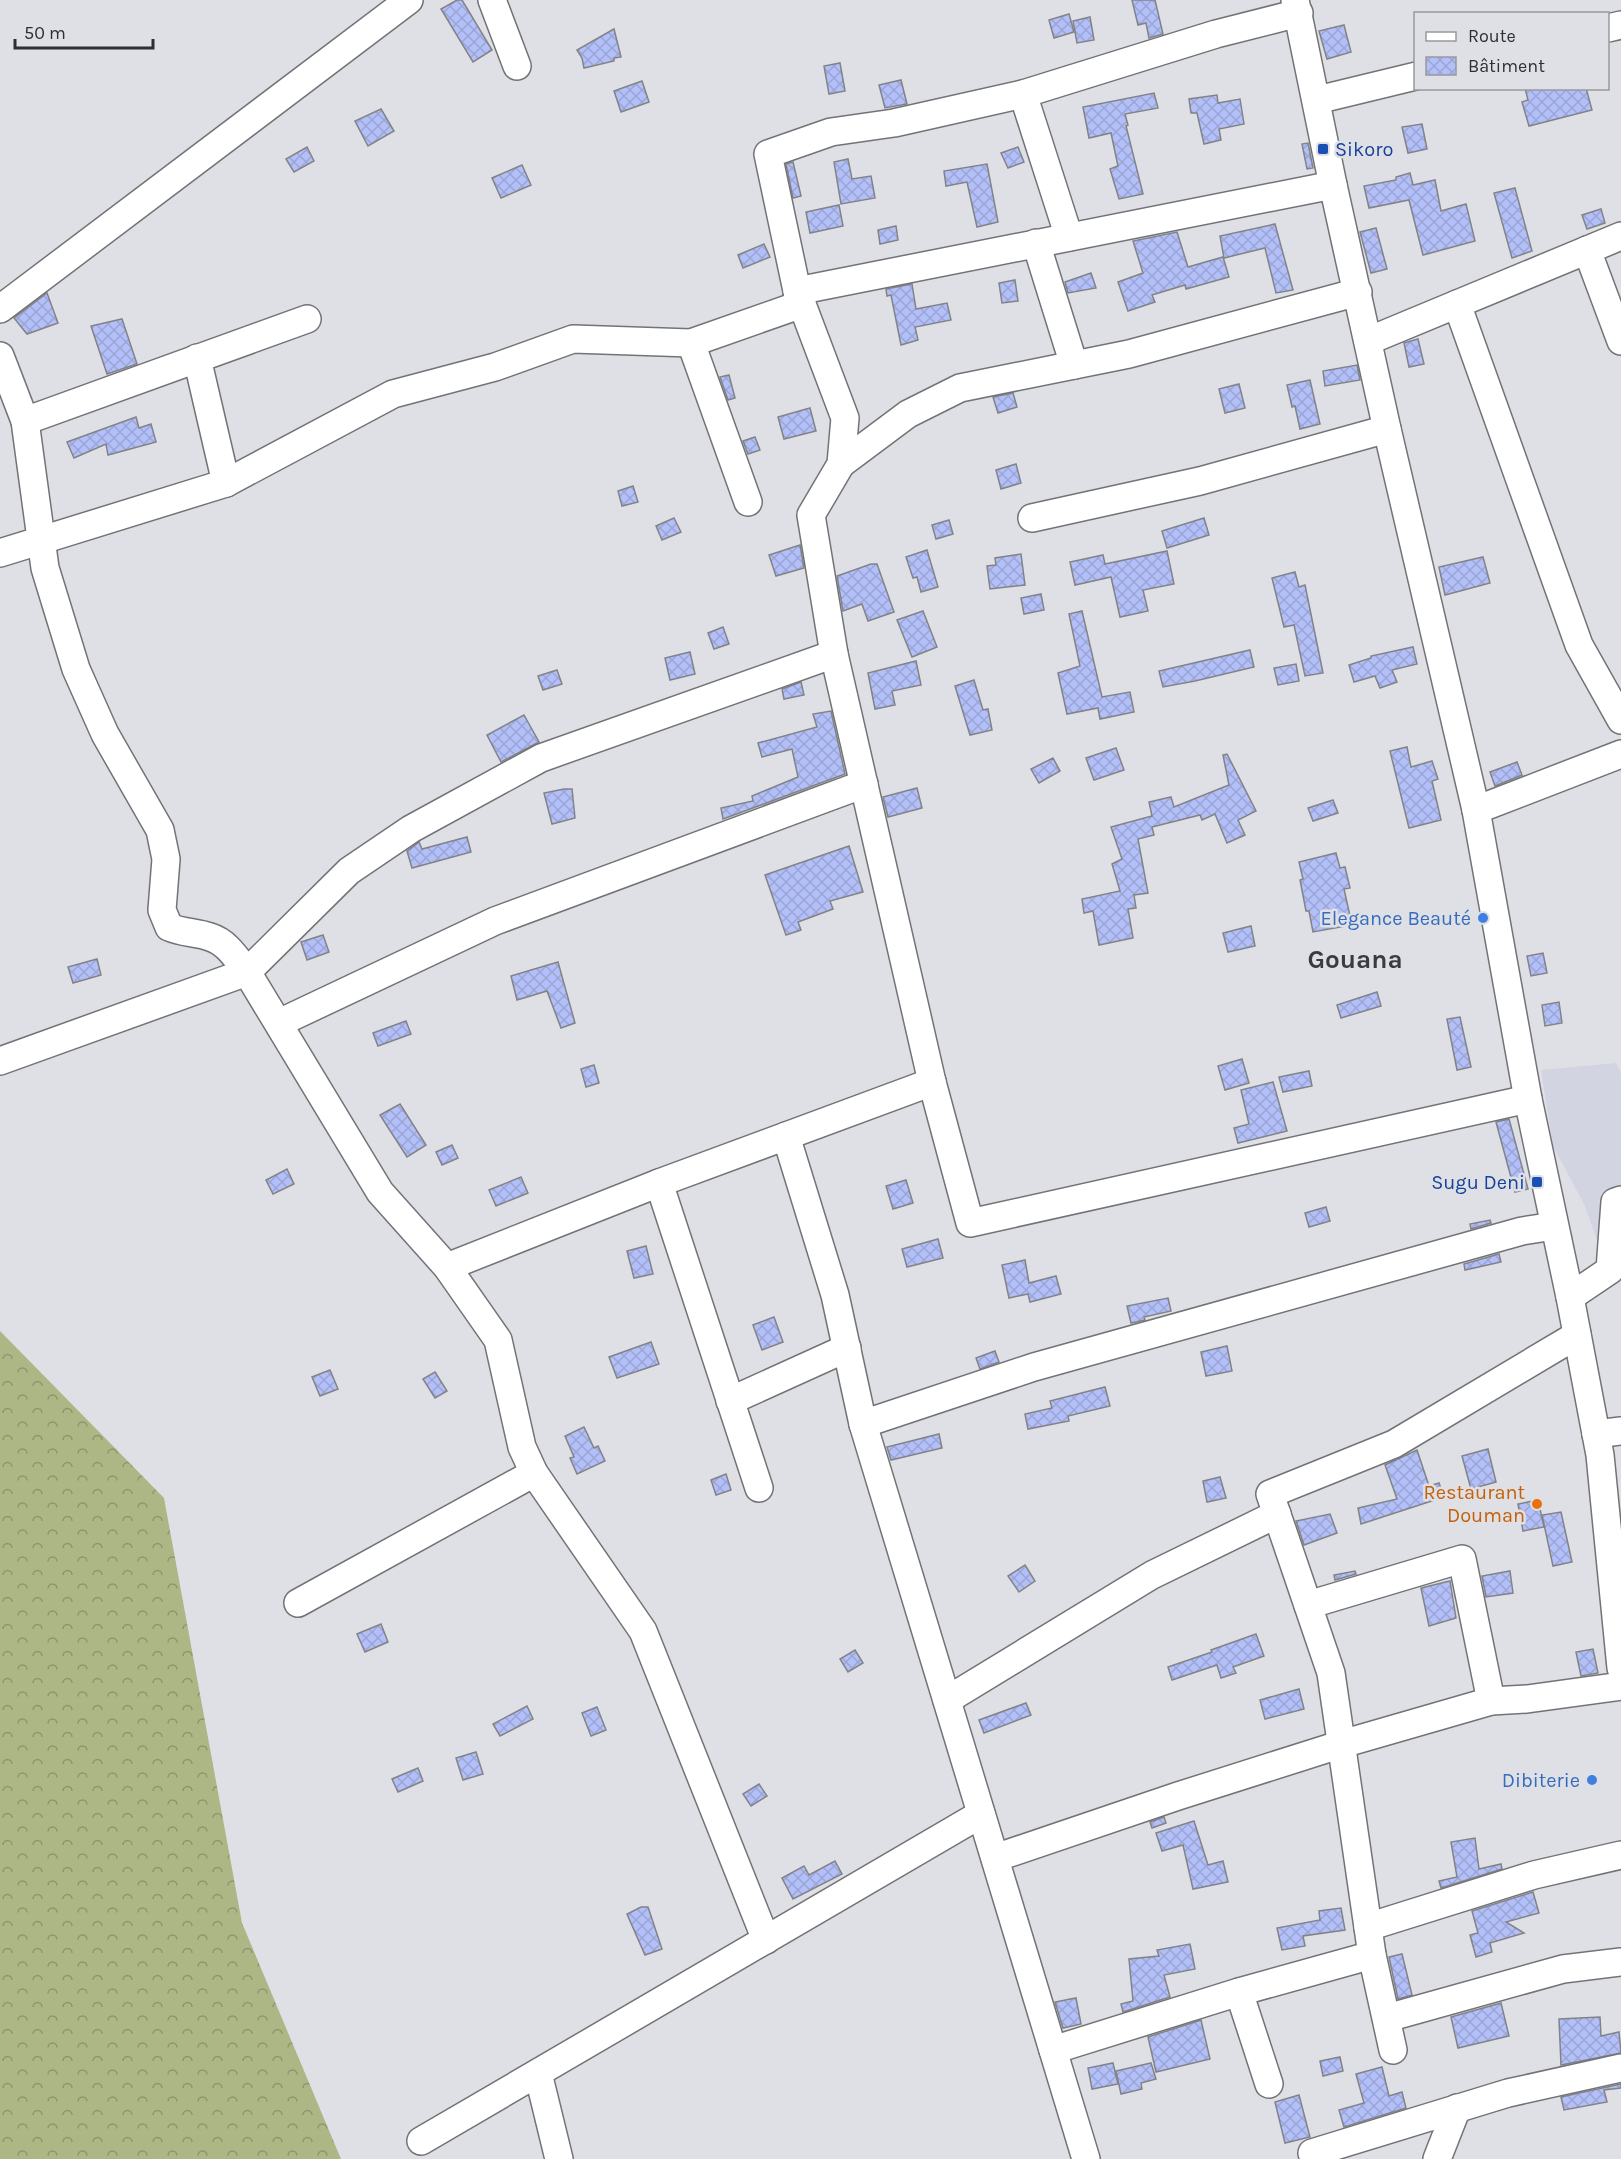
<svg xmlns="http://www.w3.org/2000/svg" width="1621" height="2159" font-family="Karla,sans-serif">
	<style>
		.built { fill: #d2d5e1 }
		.forest { fill: url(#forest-crowns) }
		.building { fill: url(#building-cross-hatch); stroke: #828387; stroke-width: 1.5 }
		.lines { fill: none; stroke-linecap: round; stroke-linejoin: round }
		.minor-casing { stroke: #727377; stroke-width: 30 }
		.minor { stroke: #fff; stroke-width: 27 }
		.transit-dot { fill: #1a4fb4; stroke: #dfe0e5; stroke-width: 2 }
		.shop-dot { fill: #3f7fe0; stroke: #dfe0e5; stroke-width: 2 }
		.food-dot { fill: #e8710a; stroke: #dfe0e5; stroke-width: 2 }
		.labels { text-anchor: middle; stroke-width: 5; stroke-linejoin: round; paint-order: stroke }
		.transit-label { font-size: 20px; fill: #164399; stroke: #dfe0e5; text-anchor: start }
		.shop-label { font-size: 20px; fill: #366cbe; stroke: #dfe0e5; text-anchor: end }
		.food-label { font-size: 20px; fill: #c56008; stroke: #dfe0e5; text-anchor: end }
		.district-label { font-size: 26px; font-weight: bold; fill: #3b3b3f; stroke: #dfe0e5 }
	</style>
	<defs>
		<pattern id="forest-crowns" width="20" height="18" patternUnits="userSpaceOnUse" patternTransform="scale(1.5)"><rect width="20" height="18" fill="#adb785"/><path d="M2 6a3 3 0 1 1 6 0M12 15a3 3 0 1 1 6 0" fill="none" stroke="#8d956d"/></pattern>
		<pattern id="building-cross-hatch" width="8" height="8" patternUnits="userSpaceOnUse" patternTransform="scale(1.5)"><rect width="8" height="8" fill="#b3bff8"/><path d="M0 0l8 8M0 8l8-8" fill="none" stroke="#9aa4d5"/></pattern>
	</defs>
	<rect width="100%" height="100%" fill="#dfe0e5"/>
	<path class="built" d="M1616 1063 1621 1073V1186L1606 1191 1605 1263 1585 1206 1553 1146 1541 1070Z"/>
	<path class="forest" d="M0 1331 164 1498 242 1923 341 2159H0Z"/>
	<g class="building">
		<path d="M457 0H462L492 50 473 62 441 9Z"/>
		<path d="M1132 0H1155L1163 34 1149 38 1146 23 1138 25Z"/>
		<path d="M1069 14 1074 32 1054 38 1049 20Z"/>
		<path d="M1090 17 1094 40 1077 43 1073 21Z"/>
		<path d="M1344 25 1351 52 1327 59 1319 31Z"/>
		<path d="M614 29 621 57 614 58V61L584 68 582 58 577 50Z"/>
		<path d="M840 63 845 91 829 94 824 66Z"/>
		<path d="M901 80 907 104 885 108 879 85Z"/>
		<path d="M642 81 649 102 621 112 614 91Z"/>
		<path d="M1525 88H1586L1592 110 1529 126 1522 102 1528 100Z"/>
		<path d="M1154 93 1158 108 1125 114 1128 125 1126 126 1143 194 1119 199 1110 169 1118 166 1111 133 1089 138 1083 107Z"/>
		<path d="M1217 95 1218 103 1240 99 1244 124 1219 129 1221 140 1204 144 1197 113H1191L1189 99Z"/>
		<path d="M381 109 394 131 368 146 355 121Z"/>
		<path d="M1422 124 1427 149 1408 153 1402 127Z"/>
		<path d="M1308 143 1313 168 1307 169 1302 144Z"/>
		<path d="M307 147 314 161 294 172 286 159Z"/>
		<path d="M1018 147 1024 162 1008 168 1001 153Z"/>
		<path d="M848 159 852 179 871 176 875 198 841 204 834 162Z"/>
		<path d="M793 162 801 196 793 198 786 164Z"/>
		<path d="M987 164 998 222 977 227 967 182 946 186 944 171Z"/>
		<path d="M522 165 531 185 501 198 492 178Z"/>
		<path d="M1410 173 1413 185 1435 180 1441 211 1466 204 1475 241 1423 255 1409 200 1369 208 1364 186 1396 180V177Z"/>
		<path d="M1515 188 1532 251 1512 258 1494 193Z"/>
		<path d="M839 205 843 226 810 233 806 212Z"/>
		<path d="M1601 209 1605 223 1587 229 1582 215Z"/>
		<path d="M1275 224 1293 290 1276 293 1265 248 1224 258 1220 236Z"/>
		<path d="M896 226 898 240 880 244 878 230Z"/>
		<path d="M1376 228 1387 269 1371 273 1360 232Z"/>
		<path d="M1177 232 1188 267 1223 257 1229 277 1186 289 1185 285 1152 295 1155 302 1128 311 1118 282 1143 273 1133 241Z"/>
		<path d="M764 244 770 257 743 268 738 255Z"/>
		<path d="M1091 273 1096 288 1068 293 1065 282Z"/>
		<path d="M1015 280 1018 301 1002 303 999 283Z"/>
		<path d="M912 284 916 309 947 303 951 320 915 327 918 340 901 345 891 295 887 296 886 289Z"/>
		<path d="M47 293 58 323 27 334 14 318Z"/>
		<path d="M122 319 137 364 107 374 91 326Z"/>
		<path d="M1418 339 1424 364 1409 367 1404 343Z"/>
		<path d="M1357 365 1360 380 1325 386 1323 371Z"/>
		<path d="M729 375 735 398 728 400 720 377Z"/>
		<path d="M1310 380 1320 424 1300 429 1295 406 1292 407 1287 385Z"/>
		<path d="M1239 384 1245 408 1225 413 1219 389Z"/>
		<path d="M1013 393 1017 407 998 413 993 397Z"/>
		<path d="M810 408 816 431 784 439 778 417Z"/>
		<path d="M136 417 139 428 151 424 156 442 108 455 106 444 74 458 67 442Z"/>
		<path d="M755 437 760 450 748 454 743 441Z"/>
		<path d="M1016 464 1021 483 1001 489 996 470Z"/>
		<path d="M633 486 638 502 622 506 618 491Z"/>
		<path d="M674 518 681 532 662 540 656 526Z"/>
		<path d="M1204 518 1209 535 1167 548 1162 531Z"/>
		<path d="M949 520 953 534 936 539 932 525Z"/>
		<path d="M800 545 804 568 776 576 769 555Z"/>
		<path d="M927 550 938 587 921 592 917 577 913 578 906 557Z"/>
		<path d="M1167 551 1174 584 1143 590 1148 611 1120 617 1111 577 1075 585 1070 562 1103 555 1105 564Z"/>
		<path d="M1021 554 1025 585 990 589 987 566 996 565 995 558Z"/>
		<path d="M1483 557 1490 583 1445 595 1439 567Z"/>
		<path d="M871 564H877L894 612 868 621 862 604 843 611 837 576Z"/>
		<path d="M1295 572 1299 587 1305 585 1323 673 1305 676 1294 625 1284 627 1272 578Z"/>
		<path d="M1041 594 1044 610 1024 614 1021 598Z"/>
		<path d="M923 611 937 647 912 657 897 620Z"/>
		<path d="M1082 611 1102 697 1130 692 1134 712 1100 719 1098 708 1067 714 1058 673 1080 666 1069 614Z"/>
		<path d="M723 627 729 644 714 649 708 633Z"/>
		<path d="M1413 647 1417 664 1392 670 1397 682 1380 688 1375 676 1354 682 1349 665 1371 658V656Z"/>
		<path d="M1250 650 1254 667 1195 681 1163 687 1159 671Z"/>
		<path d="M690 652 695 674 670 680 665 658Z"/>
		<path d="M916 661 921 685 892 691 895 705 875 709 868 673Z"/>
		<path d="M1296 664 1299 681 1278 685 1274 668Z"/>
		<path d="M557 670 562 684 543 690 538 676Z"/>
		<path d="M974 680 983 710 988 709 992 730 970 735 955 686Z"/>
		<path d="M801 682 804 695 784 699 782 689Z"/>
		<path d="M831 711 845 774 723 819 721 808 753 801 752 796 798 777 792 749 762 757 758 743 817 727 813 714Z"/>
		<path d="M524 715 539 742 501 762 487 735Z"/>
		<path d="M1407 747 1411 767 1432 761 1438 779 1432 781 1441 820 1409 828 1390 751Z"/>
		<path d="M1116 748 1124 770 1094 780 1086 758Z"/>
		<path d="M1227 754 1256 811 1238 820 1245 835 1227 843 1215 814 1202 820 1200 815 1152 827 1154 835 1138 839 1148 893 1134 895 1136 908 1128 909 1133 938 1099 945 1093 911 1084 913 1082 899 1120 891 1112 864 1122 859 1111 827 1152 816 1149 802 1171 797 1174 807 1229 785 1223 755Z"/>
		<path d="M1053 758 1060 771 1039 783 1031 769Z"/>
		<path d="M1517 762 1522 775 1495 786 1490 772Z"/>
		<path d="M917 788 922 808 888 817 883 797Z"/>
		<path d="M564 789H572L575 818 552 824 544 793Z"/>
		<path d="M1333 800 1338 813 1313 821 1308 808Z"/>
		<path d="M467 837 471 852 412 868 407 851 419 842 422 849Z"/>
		<path d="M849 846 863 892 830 901 833 909 798 922 801 930 786 935 765 875Z"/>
		<path d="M1336 853 1340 868 1345 867 1350 888 1344 889 1352 925 1313 932 1309 911H1306L1300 880 1303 879 1299 862Z"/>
		<path d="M1251 926 1255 946 1228 952 1223 933Z"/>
		<path d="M323 935 329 952 307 960 301 942Z"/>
		<path d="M1543 953 1547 973 1531 976 1527 956Z"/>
		<path d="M97 959 101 975 73 983 68 967Z"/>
		<path d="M558 962 575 1023 561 1028 547 991 517 1000 511 976Z"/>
		<path d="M1377 992 1381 1006 1341 1018 1337 1005Z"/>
		<path d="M1559 1002 1562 1023 1545 1026 1542 1005Z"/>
		<path d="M1460 1017 1471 1067 1457 1070 1447 1019Z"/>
		<path d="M406 1021 411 1034 378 1046 373 1033Z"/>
		<path d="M1242 1059 1249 1083 1225 1090 1218 1066Z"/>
		<path d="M594 1065 599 1083 586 1087 581 1069Z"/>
		<path d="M1309 1071 1312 1086 1283 1092 1279 1077Z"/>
		<path d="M1273 1082 1287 1131 1238 1143 1234 1128 1249 1124 1241 1090Z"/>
		<path d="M400 1104 426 1145 407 1157 380 1115Z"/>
		<path d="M1509 1119 1528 1189 1515 1192 1496 1122Z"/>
		<path d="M452 1145 458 1158 442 1165 436 1152Z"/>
		<path d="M287 1169 294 1184 273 1194 266 1180Z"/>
		<path d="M521 1177 528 1193 496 1206 489 1190Z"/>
		<path d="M906 1180 913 1203 893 1209 886 1186Z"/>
		<path d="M1326 1207 1330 1221 1309 1227 1305 1213Z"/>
		<path d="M1490 1220 1491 1223 1471 1229 1470 1224Z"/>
		<path d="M938 1239 943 1258 907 1267 902 1249Z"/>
		<path d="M646 1246 653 1274 634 1278 627 1251Z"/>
		<path d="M1499 1254 1501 1262 1465 1270 1464 1264Z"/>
		<path d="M1025 1260 1029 1283 1056 1276 1061 1294 1030 1302 1028 1294 1009 1298 1002 1265Z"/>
		<path d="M1168 1298 1171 1311 1144 1317 1145 1320 1131 1323 1127 1306Z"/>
		<path d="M774 1317 783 1342 762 1350 753 1325Z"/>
		<path d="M651 1342 659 1364 617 1378 609 1357Z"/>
		<path d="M1227 1346 1232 1371 1206 1376 1201 1352Z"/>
		<path d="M995 1351 999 1362 980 1369 976 1358Z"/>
		<path d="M330 1370 338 1389 320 1396 312 1377Z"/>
		<path d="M435 1372 447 1391 435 1398 423 1379Z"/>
		<path d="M1105 1387 1110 1406 1068 1416 1069 1421 1028 1429 1025 1414 1052 1408 1050 1401Z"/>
		<path d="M584 1427 594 1448 598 1446 605 1461 577 1474 570 1458 574 1457 565 1436Z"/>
		<path d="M939 1434 942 1448 891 1460 887 1447Z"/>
		<path d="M1488 1449 1496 1482 1471 1489 1462 1456Z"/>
		<path d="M1417 1450 1429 1486 1439 1483 1444 1497 1361 1524 1358 1508 1397 1499 1385 1465Z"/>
		<path d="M726 1474 731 1490 716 1495 711 1480Z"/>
		<path d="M1220 1477 1226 1498 1207 1502 1203 1481Z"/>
		<path d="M1538 1500 1544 1527 1523 1531 1518 1504Z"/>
		<path d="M1561 1512 1572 1562 1553 1566 1542 1515Z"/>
		<path d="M1330 1514 1337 1533 1304 1545 1296 1521Z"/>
		<path d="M1025 1565 1035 1581 1019 1592 1008 1576Z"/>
		<path d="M1355 1571 1356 1574 1335 1580 1334 1575Z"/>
		<path d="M1510 1571 1513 1593 1486 1597 1482 1576Z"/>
		<path d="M1450 1581 1456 1618 1429 1626 1421 1588Z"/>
		<path d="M381 1624 388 1642 365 1652 357 1634Z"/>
		<path d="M1256 1634 1264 1656 1233 1667 1236 1673 1221 1678 1217 1665 1172 1680 1168 1667 1212 1652 1211 1650Z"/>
		<path d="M1593 1649 1598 1673 1581 1676 1576 1652Z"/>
		<path d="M855 1650 863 1663 848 1672 840 1659Z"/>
		<path d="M1299 1689 1304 1709 1265 1719 1260 1700Z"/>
		<path d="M1026 1703 1031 1715 984 1733 979 1720Z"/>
		<path d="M527 1706 533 1719 500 1736 493 1724Z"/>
		<path d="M597 1707 606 1730 591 1736 582 1713Z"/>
		<path d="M476 1752 483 1774 463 1780 456 1758Z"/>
		<path d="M418 1768 423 1781 398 1792 392 1779Z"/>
		<path d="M759 1784 767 1796 751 1806 743 1794Z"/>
		<path d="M1164 1817 1166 1823 1152 1828 1150 1822Z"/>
		<path d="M1194 1821 1208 1865 1223 1861 1228 1882 1193 1889 1183 1845 1162 1851 1156 1833Z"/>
		<path d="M1475 1838 1479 1869 1501 1864 1502 1869 1441 1888 1439 1881 1457 1877 1451 1842Z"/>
		<path d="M835 1861 842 1874 793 1899 782 1878 804 1866 809 1875Z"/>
		<path d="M1533 1892 1539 1913 1506 1922 1524 1933 1490 1943 1492 1952 1476 1957 1470 1935 1478 1933 1472 1911Z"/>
		<path d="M641 1907H648L662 1949 645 1955 627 1914Z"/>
		<path d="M1341 1908 1345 1930 1303 1936 1305 1946 1282 1950 1277 1928 1320 1920 1319 1911Z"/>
		<path d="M1190 1944 1195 1969 1164 1975 1170 1997 1123 2012 1121 2004 1133 2001 1129 1959 1159 1956 1157 1950Z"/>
		<path d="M1402 1954 1412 1995 1398 1999 1389 1957Z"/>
		<path d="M1076 1998 1081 2024 1063 2028 1055 2002Z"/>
		<path d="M1501 2003 1509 2036 1458 2048 1451 2017Z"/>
		<path d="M1600 2017 1601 2036 1619 2032 1621 2053 1561 2065 1559 2019Z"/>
		<path d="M1201 2020 1210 2059 1156 2072 1148 2037Z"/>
		<path d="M1340 2057 1343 2071 1323 2076 1320 2061Z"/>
		<path d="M1113 2063 1118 2084 1092 2089 1088 2068Z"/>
		<path d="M1151 2063 1156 2079 1141 2083 1142 2089 1121 2094 1116 2071Z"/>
		<path d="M1382 2067 1389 2096 1402 2092 1406 2108 1344 2127 1339 2110 1364 2103 1356 2074Z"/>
		<path d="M1621 2084V2088L1604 2090 1607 2102 1564 2110 1561 2097Z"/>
		<path d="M1299 2095 1310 2137 1285 2143 1275 2102Z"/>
	</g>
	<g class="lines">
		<g class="minor-casing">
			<g id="minor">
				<path d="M492 0 517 66"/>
				<path d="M1295 0 1333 185 1387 429 1476 810 1528 1099 1570 1297 1600 1455 1621 1668"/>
				<path d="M1608 28 1621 25"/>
				<path d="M1023 94 1069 237"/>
				<path d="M1317 100 1416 76"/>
				<path d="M1036 243 1074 365"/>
				<path d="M1587 250 1621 341"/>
				<path d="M797 291 768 154 831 132 894 123 1023 94 1216 34 1299 13"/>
				<path d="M1457 304 1579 645 1621 720"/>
				<path d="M0 309 409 0"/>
				<path d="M1368 341 1621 236"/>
				<path d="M691 343 748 502"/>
				<path d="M0 356 25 421 45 568 76 669 105 734 160 830 166 859 162 910 169 927C183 933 196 932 210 937 227 942 237 959 247 972L380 1192 447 1267 498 1340 522 1447 534 1473 643 1631 766 1940"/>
				<path d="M197 358 226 483"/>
				<path d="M25 421 307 319"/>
				<path d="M841 464 908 414 960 388 1129 354 1358 292"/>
				<path d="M1032 518 1200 481 1387 429"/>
				<path d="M0 553 226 483 393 394 495 367 573 339 691 343 802 304"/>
				<path d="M834 654 811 515 841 464 845 418 797 291 1333 185"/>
				<path d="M1476 810 1621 754"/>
				<path d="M279 1023 495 921 864 784"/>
				<path d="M0 1061 247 972 349 871 411 829 541 758 834 654 932 1082 970 1223 1528 1099"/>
				<path d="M786 1136 835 1295 863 1424 1086 2159"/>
				<path d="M659 1183 759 1488"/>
				<path d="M447 1267 659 1183 932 1082"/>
				<path d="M1570 1297 1610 1270 1615 1202 1621 1200"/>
				<path d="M730 1401 847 1348"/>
				<path d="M863 1424 1034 1367 1522 1231 1554 1226"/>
				<path d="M1596 1434 1621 1431"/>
				<path d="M298 1603 534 1473"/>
				<path d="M1308 1605 1462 1559 1491 1701"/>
				<path d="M947 1700 1152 1575 1277 1514"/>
				<path d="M995 1858 1178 1796 1342 1744 1491 1701 1527 1699 1621 1686"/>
				<path d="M1368 1927 1534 1875 1621 1855"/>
				<path d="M1239 1992 1269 2084"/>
				<path d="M1387 2018 1563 1969 1621 1962"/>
				<path d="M1053 2050 1239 1992 1372 1955"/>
				<path d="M1393 2050 1372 1955 1331 1673 1270 1494 1394 1444 1577 1335"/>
				<path d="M538 2073 559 2159"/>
				<path d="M421 2141 981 1814"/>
				<path d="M1312 2153 1508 2093 1621 2068"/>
				<path d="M1437 2159 1457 2108"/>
			</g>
		</g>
		<use href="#minor" class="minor"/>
	</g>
	<g class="transit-dot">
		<rect x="1317" y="143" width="12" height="12" rx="3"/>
		<rect x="1531" y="1176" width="12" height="12" rx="3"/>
	</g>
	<g class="shop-dot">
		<circle cx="1483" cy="918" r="6"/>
		<circle cx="1592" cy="1780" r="6"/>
	</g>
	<circle class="food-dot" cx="1537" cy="1504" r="6"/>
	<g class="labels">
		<g class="transit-label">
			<text x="1335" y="156">Sikoro</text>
			<text x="1525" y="1189" text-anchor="end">Sugu Deni</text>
		</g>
		<g class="shop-label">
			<text x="1471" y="925">Elegance Beauté</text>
			<text x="1580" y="1787">Dibiterie</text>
		</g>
		<g class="food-label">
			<text x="1525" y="1499">Restaurant<tspan x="1525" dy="23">Douman</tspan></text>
		</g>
		<g class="district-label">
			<text x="1355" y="968">Gouana</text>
		</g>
	</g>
	<rect x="1414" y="12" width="195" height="78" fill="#dfe0e5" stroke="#99999d" stroke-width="1.5"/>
	<rect x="1426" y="32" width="30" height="9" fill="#ffffff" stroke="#99999d" stroke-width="1.5"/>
	<text x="1468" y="42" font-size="18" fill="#2f2f31">Route</text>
	<rect x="1426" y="57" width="30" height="18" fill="url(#building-cross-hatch)" stroke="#99999d" stroke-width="1.5"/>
	<text x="1468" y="72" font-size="18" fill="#2f2f31">Bâtiment</text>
	<path d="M15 39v9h138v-9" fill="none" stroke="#2f2f31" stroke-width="3"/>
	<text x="24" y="39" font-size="18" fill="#2f2f31" stroke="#dfe0e5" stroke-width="4.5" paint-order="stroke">50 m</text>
</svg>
